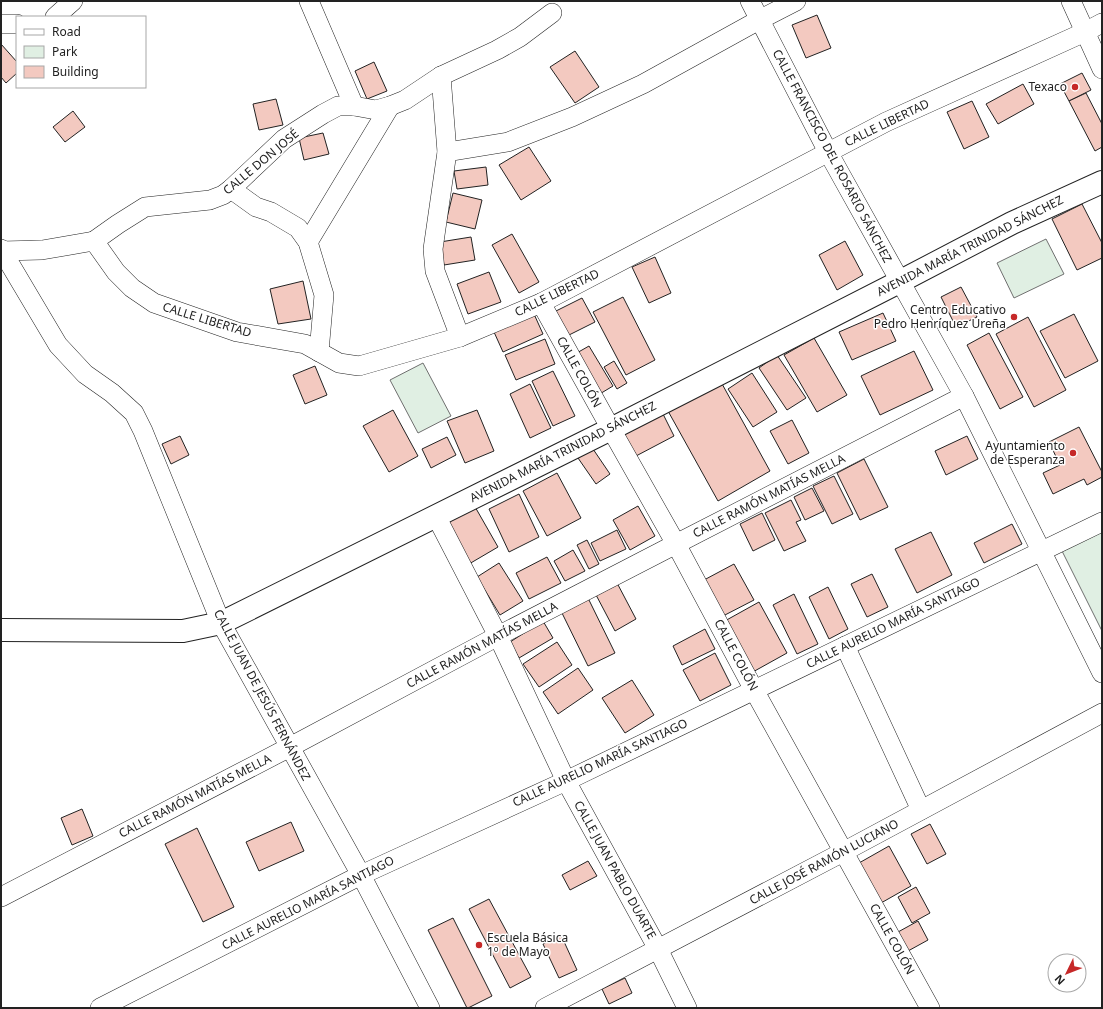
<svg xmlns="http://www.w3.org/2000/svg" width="1103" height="1009" font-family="'Noto Sans',sans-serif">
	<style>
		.green { fill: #e0efe3; stroke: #6f6f6f }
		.building { fill: #f3c9c0; stroke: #222 }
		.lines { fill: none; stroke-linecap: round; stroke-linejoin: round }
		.minor-casing { stroke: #222; stroke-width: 20 }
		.major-casing { stroke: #222; stroke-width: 24 }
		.minor { stroke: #fff; stroke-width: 19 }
		.major { stroke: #fff; stroke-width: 22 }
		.poi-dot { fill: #c62828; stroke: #fff; stroke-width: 1.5 }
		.labels { text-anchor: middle; stroke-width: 3; stroke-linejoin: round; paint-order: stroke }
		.poi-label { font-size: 12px; fill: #222; stroke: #fff; text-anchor: end }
		.street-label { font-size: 12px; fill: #222; stroke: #fff }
	</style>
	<rect width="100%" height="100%" fill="#fff"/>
	<g class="green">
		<path d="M1046 239 1064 274 1014 298 997 263Z"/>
		<path d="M423 363 451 416 418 433 390 380Z"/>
		<path d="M1102 531V631L1062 551Z"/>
	</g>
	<g class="building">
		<path d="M817 15 831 48 806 58 792 25Z"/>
		<path d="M1 44 17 62V73L6 83 1 77Z"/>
		<path d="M575 51 599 87 575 103 550 67Z"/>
		<path d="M374 62 387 91 367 99 355 71Z"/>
		<path d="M1082 73 1091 90 1069 101 1060 84Z"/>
		<path d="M1023 84 1034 104 998 124 986 104Z"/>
		<path d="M1086 93 1102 124V147L1095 151 1069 101Z"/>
		<path d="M276 99 283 125 259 130 253 104Z"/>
		<path d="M972 101 989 137 964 149 947 112Z"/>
		<path d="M73 111 85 127 65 142 53 127Z"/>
		<path d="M323 133 329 154 304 160 299 138Z"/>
		<path d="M529 147 551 181 521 200 499 165Z"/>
		<path d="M486 167 488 185 457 189 454 171Z"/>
		<path d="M453 193 482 200 475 229 446 222Z"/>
		<path d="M1082 204 1102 243V258L1077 270 1052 219Z"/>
		<path d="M512 234 539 282 519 293 492 245Z"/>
		<path d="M471 237 475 260 444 265 440 242Z"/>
		<path d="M845 241 863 275 837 290 819 255Z"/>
		<path d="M655 257 671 293 649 303 632 267Z"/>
		<path d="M489 272 501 302 468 314 457 284Z"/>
		<path d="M303 281 311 319 278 324 270 289Z"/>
		<path d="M961 287 977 317 956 327 941 297Z"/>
		<path d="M623 297 655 360 626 375 593 312Z"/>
		<path d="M582 298 595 322 567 336 554 312Z"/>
		<path d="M883 313 896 341 852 360 839 332Z"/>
		<path d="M534 314 543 334 503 352 494 332Z"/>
		<path d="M1074 314 1098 361 1065 378 1040 331Z"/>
		<path d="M1028 317 1066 390 1034 407 996 334Z"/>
		<path d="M989 333 1023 397 1000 409 967 345Z"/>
		<path d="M814 338 847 395 817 412 784 355Z"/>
		<path d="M545 339 555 364 516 380 505 355Z"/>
		<path d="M589 346 613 386 598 395 575 354Z"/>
		<path d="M914 351 933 390 880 415 861 376Z"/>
		<path d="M777 355 806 398 787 410 759 368Z"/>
		<path d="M614 361 627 383 617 389 604 367Z"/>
		<path d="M315 366 327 395 305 404 293 375Z"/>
		<path d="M553 371 575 416 553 426 532 381Z"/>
		<path d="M752 373 777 412 753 427 728 389Z"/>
		<path d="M721 382 770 471 718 501 668 411Z"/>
		<path d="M530 384 551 428 530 438 510 394Z"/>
		<path d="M393 410 418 456 389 472 363 426Z"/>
		<path d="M477 410 494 451 465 463 447 421Z"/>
		<path d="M663 414 674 436 636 456 624 434Z"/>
		<path d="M792 420 809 453 788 464 770 431Z"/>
		<path d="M1079 427 1102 472V477L1087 485 1084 479 1053 494 1043 473 1060 465 1049 442Z"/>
		<path d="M180 436 189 455 171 464 162 444Z"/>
		<path d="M967 436 978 459 946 475 935 451Z"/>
		<path d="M447 437 456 455 431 468 422 449Z"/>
		<path d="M593 449 610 474 596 484 578 458Z"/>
		<path d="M864 459 888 507 860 520 837 473Z"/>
		<path d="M557 473 581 518 547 536 523 491Z"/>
		<path d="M834 476 853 514 832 524 813 486Z"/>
		<path d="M812 488 824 511 805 520 794 497Z"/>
		<path d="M519 494 539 537 509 552 489 509Z"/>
		<path d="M791 500 801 520 796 522 806 541 784 551 765 513Z"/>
		<path d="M474 505 498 547 469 564 445 521Z"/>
		<path d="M638 506 655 536 630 550 613 520Z"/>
		<path d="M762 513 775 540 753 551 740 524Z"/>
		<path d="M1012 524 1022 544 984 563 974 543Z"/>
		<path d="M617 530 626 549 600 561 591 543Z"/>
		<path d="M931 532 952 575 917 593 895 549Z"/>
		<path d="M587 540 599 564 589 569 577 545Z"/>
		<path d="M573 550 585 571 565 581 554 561Z"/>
		<path d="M547 557 561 583 529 599 516 573Z"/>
		<path d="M499 563 523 601 500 615 477 577Z"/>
		<path d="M734 564 754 600 723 616 704 580Z"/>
		<path d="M872 574 888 607 867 617 851 584Z"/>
		<path d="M616 581 636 619 615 631 595 593Z"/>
		<path d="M828 587 848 629 829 639 809 597Z"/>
		<path d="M794 594 818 644 797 654 773 605Z"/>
		<path d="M588 598 615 653 588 666 561 611Z"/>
		<path d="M759 602 787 653 751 673 723 622Z"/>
		<path d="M543 621 553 638 519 658 510 642Z"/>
		<path d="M705 629 715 649 682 665 673 646Z"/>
		<path d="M557 642 572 665 539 687 523 664Z"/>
		<path d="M715 653 731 685 700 701 683 670Z"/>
		<path d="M578 668 593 690 558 714 543 692Z"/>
		<path d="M632 680 654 715 625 733 602 698Z"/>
		<path d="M82 809 93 836 72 845 61 818Z"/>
		<path d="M291 822 304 851 259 871 246 842Z"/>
		<path d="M930 824 946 854 927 864 911 834Z"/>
		<path d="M197 828 234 907 203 922 165 844Z"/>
		<path d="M889 846 911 886 881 903 859 863Z"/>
		<path d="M588 861 597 876 570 890 562 875Z"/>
		<path d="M916 887 930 913 912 923 898 897Z"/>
		<path d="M489 899 531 977 510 988 469 909Z"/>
		<path d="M453 918 492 996 468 1008H467L428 930Z"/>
		<path d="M918 921 928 940 908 951 898 932Z"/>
		<path d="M561 935 577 970 559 978 543 944Z"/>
		<path d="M625 978 632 993 609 1004 602 989Z"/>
	</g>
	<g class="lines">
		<g class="minor-casing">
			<g id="minor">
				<path d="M309 1 354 106"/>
				<path d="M750 1 828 152 964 396 1102 673"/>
				<path d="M1071 1 1102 69"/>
				<path d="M55 17 73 1"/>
				<path d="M1 24H17"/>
				<path d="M441 76 447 152 433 249 435 271 460 337"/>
				<path d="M447 152 508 142 572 117 643 84 759 20 796 1"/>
				<path d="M231 189 256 207 271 212 298 228 308 242 324 295 319 352"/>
				<path d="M94 241 118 224 145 207 210 200 223 195 231 189 284 139 323 114 338 106H354L376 110 390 106 405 100 441 76 497 50 520 37 552 13"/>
				<path d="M308 242 390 106"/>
				<path d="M1 249 58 345 85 374 112 393 134 413 143 431 221 623 361 875 430 1008"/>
				<path d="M1 251 42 250 94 241 116 272 132 288 154 303 237 332 305 344 339 363 359 366 460 337 541 303 886 122 1085 32 1102 23"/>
				<path d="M541 303 611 429 676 544 754 690 930 1008"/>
				<path d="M436 516 498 636 566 781 658 949 687 1008"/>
				<path d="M845 646 921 810"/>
				<path d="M1 897 290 747 498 636 676 544 964 396"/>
				<path d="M100 1008 361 875 566 781 1102 522"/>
				<path d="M545 1008 845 851 1102 713"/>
			</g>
		</g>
		<g class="major-casing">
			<path id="major" d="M1 630 183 631 221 623 611 429 901 281 1012 223 1102 182"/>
		</g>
		<use href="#minor" class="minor"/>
		<use href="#major" class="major"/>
	</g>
	<g class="poi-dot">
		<circle cx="1075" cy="87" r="4"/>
		<circle cx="1014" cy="317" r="4"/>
		<circle cx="1073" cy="453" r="4"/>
		<circle cx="479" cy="945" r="4"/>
	</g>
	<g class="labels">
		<g class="poi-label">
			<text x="1067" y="91">Texaco</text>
			<text x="1006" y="314">Centro Educativo<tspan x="1006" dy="14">Pedro Henríquez Ureña</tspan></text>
			<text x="1065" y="450">Ayuntamiento<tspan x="1065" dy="14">de Esperanza</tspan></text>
			<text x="487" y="942" text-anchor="start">Escuela Básica<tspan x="487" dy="14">1º de Mayo</tspan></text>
		</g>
		<g class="street-label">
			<text transform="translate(887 123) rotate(-26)" y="4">CALLE LIBERTAD</text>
			<text transform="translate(832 156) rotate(62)" y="4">CALLE FRANCISCO DEL ROSARIO SÁNCHEZ</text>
			<text transform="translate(261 162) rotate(-40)" y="4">CALLE DON JOSÉ</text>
			<text transform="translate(970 246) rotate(-27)" y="4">AVENIDA MARÍA TRINIDAD SÁNCHEZ</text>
			<text transform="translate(557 293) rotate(-26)" y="4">CALLE LIBERTAD</text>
			<text transform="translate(207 320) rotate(17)" y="4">CALLE LIBERTAD</text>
			<text transform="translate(579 372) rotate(61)" y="4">CALLE COLÓN</text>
			<text transform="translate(563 452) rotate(-27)" y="4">AVENIDA MARÍA TRINIDAD SÁNCHEZ</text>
			<text transform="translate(769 496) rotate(-27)" y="4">CALLE RAMÓN MATÍAS MELLA</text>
			<text transform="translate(893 623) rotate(-26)" y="4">CALLE AURELIO MARÍA SANTIAGO</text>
			<text transform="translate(482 645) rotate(-28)" y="4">CALLE RAMÓN MATÍAS MELLA</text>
			<text transform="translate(736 655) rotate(62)" y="4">CALLE COLÓN</text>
			<text transform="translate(262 695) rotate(62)" y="4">CALLE JUAN DE JESÚS FERNÁNDEZ</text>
			<text transform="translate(600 763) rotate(-25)" y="4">CALLE AURELIO MARÍA SANTIAGO</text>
			<text transform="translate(195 796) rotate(-27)" y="4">CALLE RAMÓN MATÍAS MELLA</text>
			<text transform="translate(824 862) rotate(-28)" y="4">CALLE JOSÉ RAMÓN LUCIANO</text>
			<text transform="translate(615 870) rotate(61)" y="4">CALLE JUAN PABLO DUARTE</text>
			<text transform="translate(308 903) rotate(-27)" y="4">CALLE AURELIO MARÍA SANTIAGO</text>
			<text transform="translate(892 939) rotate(61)" y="4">CALLE COLÓN</text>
		</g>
	</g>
	<rect width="1103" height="1009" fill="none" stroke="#222222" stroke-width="4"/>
	<rect x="16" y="16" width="130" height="72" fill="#ffffff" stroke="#a7a7a7"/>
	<rect x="24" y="29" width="20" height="6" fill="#ffffff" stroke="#a7a7a7"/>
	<text x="52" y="36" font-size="12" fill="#222222">Road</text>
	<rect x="24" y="46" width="20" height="12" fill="#e0efe3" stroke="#a7a7a7"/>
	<text x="52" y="56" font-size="12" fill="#222222">Park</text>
	<rect x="24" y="66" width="20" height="12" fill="#f3c9c0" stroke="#a7a7a7"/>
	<text x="52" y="76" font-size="12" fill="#222222">Building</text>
	<g transform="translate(1067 973) rotate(227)"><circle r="19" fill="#ffffff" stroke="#a7a7a7"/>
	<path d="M0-3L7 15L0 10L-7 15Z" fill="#c62828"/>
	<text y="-6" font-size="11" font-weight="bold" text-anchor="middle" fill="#222222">N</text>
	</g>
</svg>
